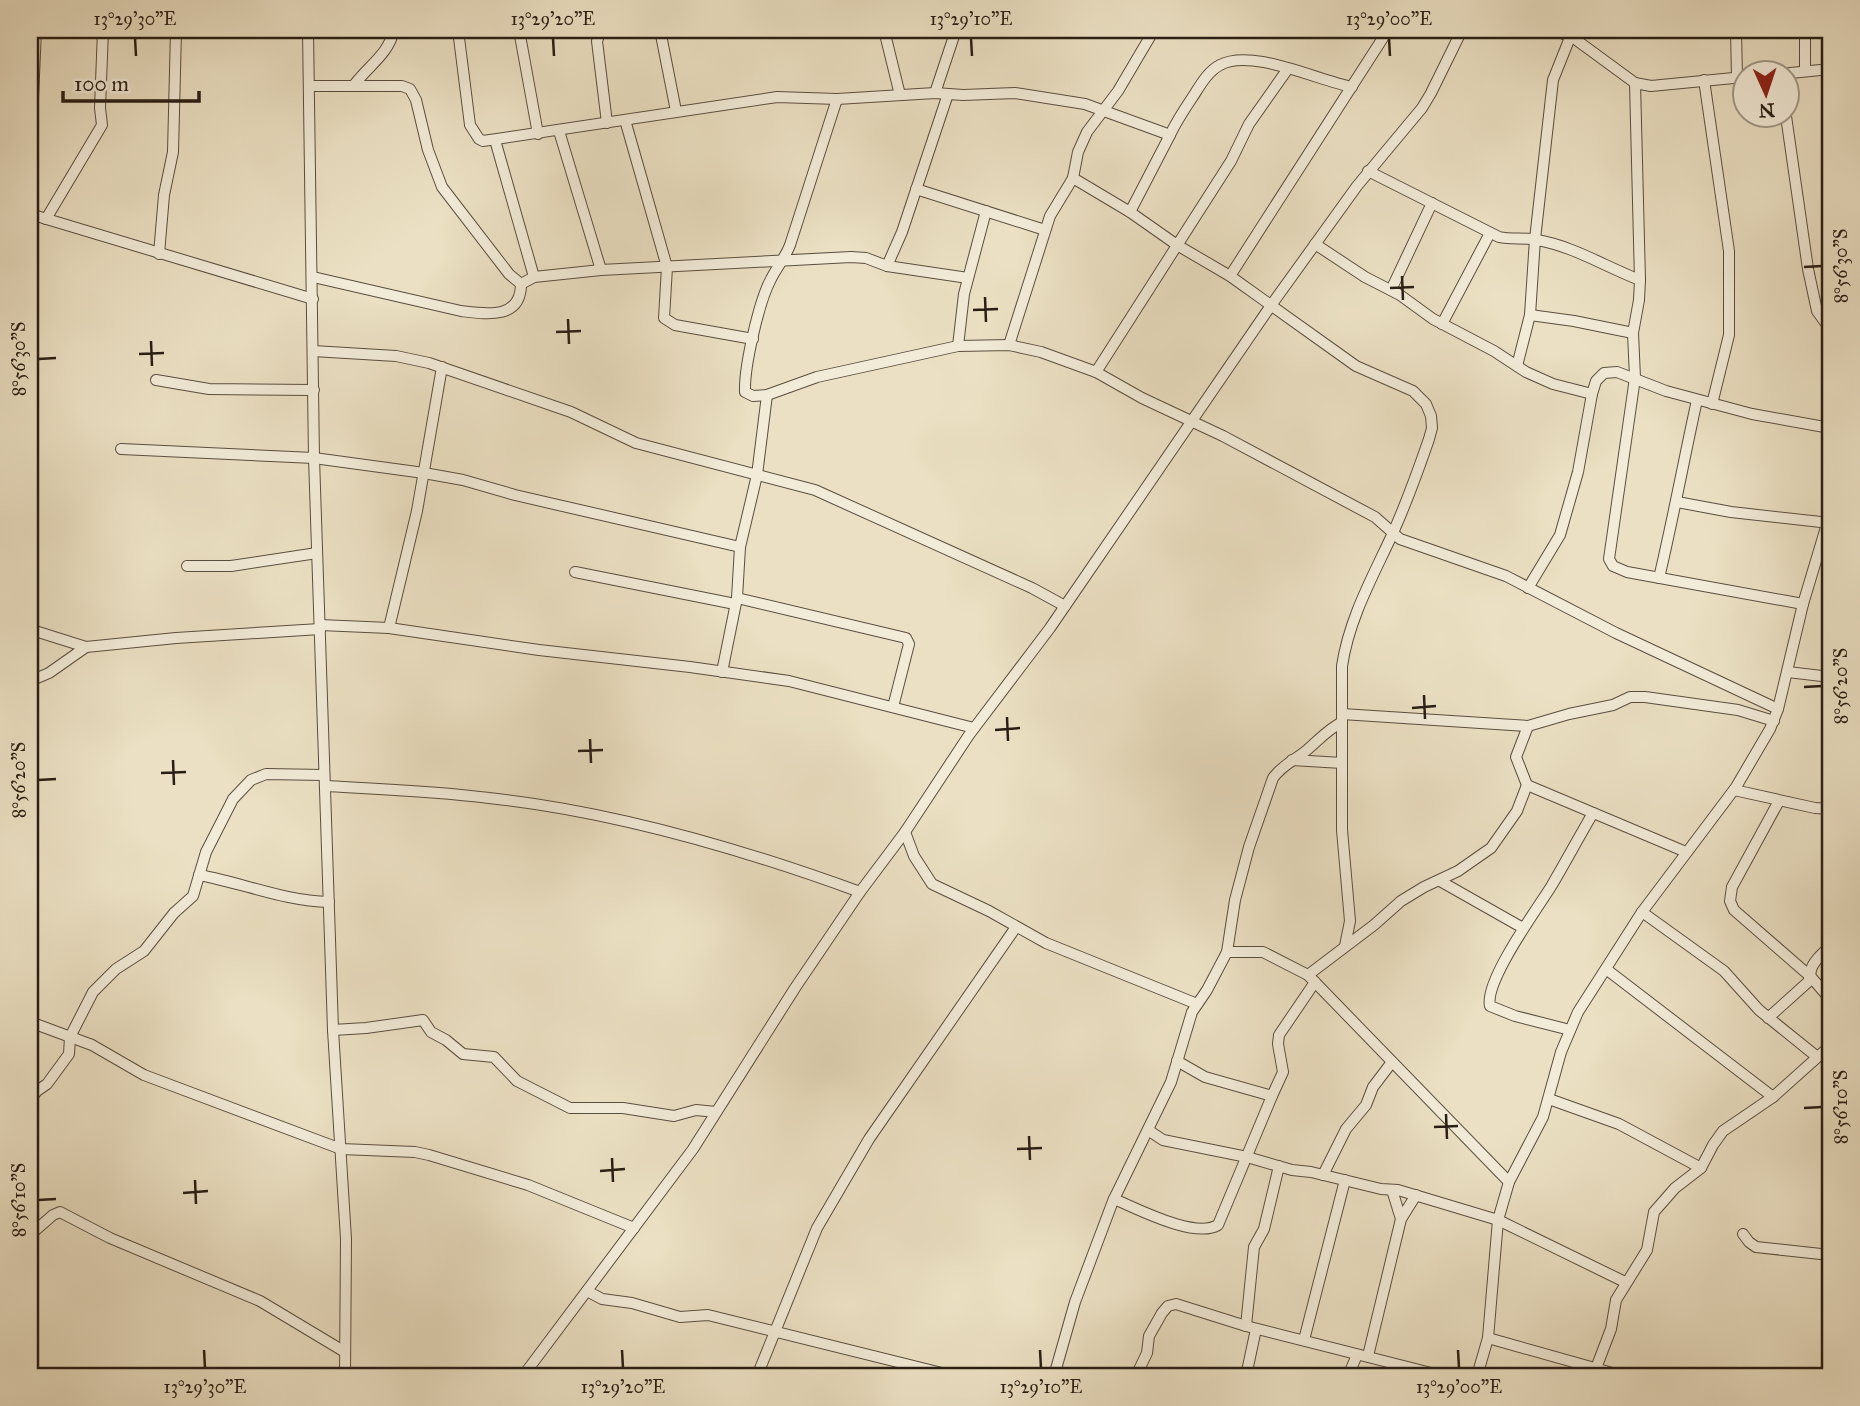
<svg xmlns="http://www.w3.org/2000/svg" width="1860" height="1406" font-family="'IM FELL Great Primer',serif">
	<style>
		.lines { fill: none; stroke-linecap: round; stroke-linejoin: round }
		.minor-casing { stroke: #5a4e40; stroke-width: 12 }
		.minor { stroke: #f2ebd8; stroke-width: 10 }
		.ticks { fill: none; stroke: #291e15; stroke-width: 2.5 }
		.neatline { fill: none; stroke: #291e15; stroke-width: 2.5 }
		.ticks-label { font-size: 18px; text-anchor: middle; fill: #291e15 }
	</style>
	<rect width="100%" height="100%" fill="#ebe0c3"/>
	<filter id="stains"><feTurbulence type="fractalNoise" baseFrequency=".00286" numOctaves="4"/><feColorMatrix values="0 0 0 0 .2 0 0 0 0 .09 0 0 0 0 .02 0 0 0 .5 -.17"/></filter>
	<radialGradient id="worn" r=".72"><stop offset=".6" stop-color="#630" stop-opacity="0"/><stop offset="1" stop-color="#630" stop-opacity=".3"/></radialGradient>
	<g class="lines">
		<g class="minor-casing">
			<g id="minor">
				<path d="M308 30 314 458 333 1030 346 1239 345 1376"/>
				<path d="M458 30 470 125 479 139 483 141 777 97 837 99 935 93 963 95 1015 93 1085 104 1170 135C1176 122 1184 110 1192 98 1200 86 1207 72 1220 65 1252 48 1317 80 1352 87"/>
				<path d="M519 30 538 134"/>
				<path d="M601 30 597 41 607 123"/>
				<path d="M660 30 676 111"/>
				<path d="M884 30 900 95"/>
				<path d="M1555 30 1575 39 1635 83 1651 86 1744 77"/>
				<path d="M1736 30 1737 78"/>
				<path d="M1805 71V30"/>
				<path d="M1781 74 1830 69"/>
				<path d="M1704 80 1729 251V335L1712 404"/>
				<path d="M1635 83 1640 280 1639 300 1633 333 1635 378 1609 559 1613 566 1627 572 1803 604"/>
				<path d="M354 85C369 65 388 55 394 30"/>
				<path d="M309 86H402L410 89 416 100 428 150 442 187 509 274 521 284"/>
				<path d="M935 93 956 30"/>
				<path d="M837 99 790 245C785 258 777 267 771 279 759 301 744 367 745 392L753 396 767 395 817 377 958 346 1009 345 1041 352 1096 372 1142 398 1223 436 1375 517 1400 539 1506 576 1616 633 1778 709"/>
				<path d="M1786 116 1808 269 1817 311 1830 329"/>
				<path d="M625 120 667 267 664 318 675 325 753 339"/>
				<path d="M559 131 601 270"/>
				<path d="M495 140 534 277 521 284"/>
				<path d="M30 166 36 30"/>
				<path d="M1368 171 1499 237C1512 240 1524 237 1537 240 1573 246 1606 267 1640 280"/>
				<path d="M1073 178 1078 152 1087 132 1118 91 1154 30"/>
				<path d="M916 189 1045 230"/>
				<path d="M1130 212 1170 135"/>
				<path d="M30 214 313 299"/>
				<path d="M46 219 102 125 100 108 103 30"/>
				<path d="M1315 244 1365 277 1400 295 1433 319 1494 351 1526 372 1553 384 1592 394"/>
				<path d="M159 254 164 195 173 152 176 30"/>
				<path d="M887 266 968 278"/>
				<path d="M1230 276 1388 30"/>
				<path d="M313 277 461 311C486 314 521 320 521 284"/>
				<path d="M534 277 601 270 851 257 866 258 887 266 902 232 948 94"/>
				<path d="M1391 290 1432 203"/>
				<path d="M1530 315 1574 321 1633 333"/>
				<path d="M1442 324 1490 233"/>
				<path d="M1009 345 1050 216 1073 178 1130 212 1177 245 1230 276 1356 366 1413 391 1426 404 1431 416 1432 428 1429 439C1418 471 1406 504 1392 535 1372 578 1349 619 1342 666V830L1350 921 1345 946"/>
				<path d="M958 346 964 294 986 211"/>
				<path d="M313 351 396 356 429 363 571 412 636 443 815 490 1032 588 1065 606"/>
				<path d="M1517 366 1530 315 1535 239 1553 80 1573 30"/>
				<path d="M1096 372 1231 161 1249 124 1287 70"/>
				<path d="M156 380 209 389 314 390"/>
				<path d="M121 449 314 458 424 473 463 480 515 495 740 547"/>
				<path d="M30 456 33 493 30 525"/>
				<path d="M1677 502 1731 512 1830 523"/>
				<path d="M30 541 32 630 30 662"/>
				<path d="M187 566H231L317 553"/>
				<path d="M575 572 735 604"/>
				<path d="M1659 578C1673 519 1684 459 1697 400"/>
				<path d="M1528 588 1560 535 1578 472 1592 394 1596 381 1604 373 1617 372 1666 391 1752 414 1830 428"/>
				<path d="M737 598 906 638 909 644 893 707"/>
				<path d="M320 625 389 628 539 650 690 667 789 681 974 728"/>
				<path d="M389 628 417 511 442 367"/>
				<path d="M32 630 86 647 176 638 320 629"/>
				<path d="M722 672 737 598 740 547 757 475 767 395"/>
				<path d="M1788 672 1830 677"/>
				<path d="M30 681 49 673 86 647"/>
				<path d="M1342 714 1528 726 1569 714 1613 705 1630 697H1645L1738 710 1774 721"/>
				<path d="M1528 726 1516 757 1527 785 1686 852"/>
				<path d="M1292 760 1342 763"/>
				<path d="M325 786C380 789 435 791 489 798 612 811 745 850 860 892"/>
				<path d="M1734 790 1815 808 1830 809"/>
				<path d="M1779 801 1732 887 1730 901 1734 910 1811 977 1830 999"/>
				<path d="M905 832 914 856 932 884 989 911 1046 943 1197 1004"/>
				<path d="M199 875C243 883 284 901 329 902"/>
				<path d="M1440 881 1523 928"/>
				<path d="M1642 912 1724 971 1759 1010 1816 1056"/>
				<path d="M1227 952H1263L1308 975"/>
				<path d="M1606 969 1773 1097"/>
				<path d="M1768 1018 1808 982C1810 979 1810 975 1811 970 1813 961 1824 952 1830 946"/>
				<path d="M30 1022 92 1045 144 1075 341 1149 415 1152 429 1155 528 1185 634 1228"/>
				<path d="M333 1030 366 1028 423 1020 431 1032 446 1040 463 1054 494 1057 517 1081 570 1108H623L674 1116 696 1110 716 1112"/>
				<path d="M1570 1030 1515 1016 1490 1006C1484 981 1538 908 1552 885 1566 861 1579 837 1593 813"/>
				<path d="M1177 1061 1205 1077 1272 1096"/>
				<path d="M1549 1099 1619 1124 1701 1168"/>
				<path d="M30 1100 37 1091 47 1084 69 1054 70 1037 93 992 116 969 144 951 174 913 193 896 206 852 233 799 251 780 266 774 324 775"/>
				<path d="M1148 1130 1163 1140 1247 1157 1292 1170 1311 1172 1381 1189 1398 1190 1498 1220 1625 1282"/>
				<path d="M1323 1175 1346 1129 1366 1105 1373 1087 1392 1062"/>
				<path d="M1509 1182 1308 975 1374 925 1401 901 1424 887 1458 871 1491 848 1517 811 1527 785"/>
				<path d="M1392 1190 1401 1219"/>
				<path d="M1114 1199C1138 1209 1195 1239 1218 1225L1272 1096 1283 1072 1278 1044 1279 1035 1315 982"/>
				<path d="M1743 1234 1749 1242 1756 1247 1830 1255"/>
				<path d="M30 1235 53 1215 60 1212 110 1238 260 1301 345 1352"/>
				<path d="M587 1291 602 1299 632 1303 680 1317 708 1315 954 1376"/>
				<path d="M1246 1326 1254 1247 1264 1229 1279 1166"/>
				<path d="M1488 1338 1623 1376"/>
				<path d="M1304 1340 1345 1180"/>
				<path d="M1368 1356 1401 1219 1416 1195"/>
				<path d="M523 1376 693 1149 795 988 860 892 905 832 969 735 1050 628 1272 304 1357 186 1422 108 1431 93 1462 30"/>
				<path d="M757 1376 817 1228 869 1139 1016 927"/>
				<path d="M1054 1376 1075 1302 1113 1201 1171 1082 1192 1012 1207 990 1227 952 1235 900 1249 847 1273 778C1282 765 1295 760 1307 750 1321 738 1326 731 1342 722"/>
				<path d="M1136 1376 1147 1353 1149 1336 1162 1313 1168 1306 1176 1304 1246 1326 1443 1376"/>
				<path d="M1246 1376 1256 1329"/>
				<path d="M1348 1376 1357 1355"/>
				<path d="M1477 1376 1488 1338 1498 1220 1509 1182 1543 1117 1561 1052 1578 1012 1642 912 1736 787 1770 729 1778 709 1803 604 1830 514"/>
				<path d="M1593 1376 1611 1329 1616 1300 1647 1250 1654 1212 1675 1188 1701 1168 1713 1145 1723 1131 1773 1097 1830 1046"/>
			</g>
		</g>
		<use href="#minor" class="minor"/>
	</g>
	<path class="ticks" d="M135 38 136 56M553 38 554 56M971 38 972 56M1389 38 1390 56M1804 267 1822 266M1402 276 1403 300M1390 288 1414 287M985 297 986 322M973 310 998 309M568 319 569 344M556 332 581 331M151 341 152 366M139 354 164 353M38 359 56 358M1804 687 1822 686M1424 695 1425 719M1412 708 1436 706M1007 717 1008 741M995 730 1020 728M590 739 591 763M578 751 603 750M173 760 174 785M161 773 186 772M38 780 56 779M1804 1108 1822 1107M1446 1114 1447 1139M1434 1127 1458 1126M1029 1136 1030 1160M1017 1149 1042 1148M612 1158 613 1182M600 1171 625 1169M195 1180 196 1204M183 1193 208 1191M38 1200 56 1199M204 1350 205 1368M622 1350 623 1368M1040 1350 1041 1368M1458 1350 1459 1368"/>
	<rect width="1860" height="1406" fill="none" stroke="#ebe0c3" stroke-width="77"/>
	<g transform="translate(1766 94) rotate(177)"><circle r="33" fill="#f2ebd8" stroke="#a2998a" stroke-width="2"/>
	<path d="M0-5L12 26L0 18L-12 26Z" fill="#8f2418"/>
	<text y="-10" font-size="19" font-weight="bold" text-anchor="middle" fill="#291e15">N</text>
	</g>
	<path d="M63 91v10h136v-10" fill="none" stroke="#291e15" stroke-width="3.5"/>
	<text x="74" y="91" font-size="21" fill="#291e15" stroke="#f2ebd8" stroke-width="5" paint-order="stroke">100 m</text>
	<rect x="38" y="38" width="1784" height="1330" class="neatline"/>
	<g class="ticks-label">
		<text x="135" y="25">13°29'30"E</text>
		<text x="553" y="25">13°29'20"E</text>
		<text x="971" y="25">13°29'10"E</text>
		<text x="1389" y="25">13°29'00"E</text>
		<text transform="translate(1841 266) rotate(-90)" y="6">8°56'30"S</text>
		<text transform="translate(19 359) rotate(-90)" y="6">8°56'30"S</text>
		<text transform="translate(1841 686) rotate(-90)" y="6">8°56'20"S</text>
		<text transform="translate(19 780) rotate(-90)" y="6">8°56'20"S</text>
		<text transform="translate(1841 1107) rotate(-90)" y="6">8°56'10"S</text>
		<text transform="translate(19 1200) rotate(-90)" y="6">8°56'10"S</text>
		<text x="205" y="1393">13°29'30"E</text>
		<text x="623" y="1393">13°29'20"E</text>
		<text x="1041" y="1393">13°29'10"E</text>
		<text x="1459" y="1393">13°29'00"E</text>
	</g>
	<rect width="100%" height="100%" filter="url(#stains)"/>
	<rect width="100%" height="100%" fill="url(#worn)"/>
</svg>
